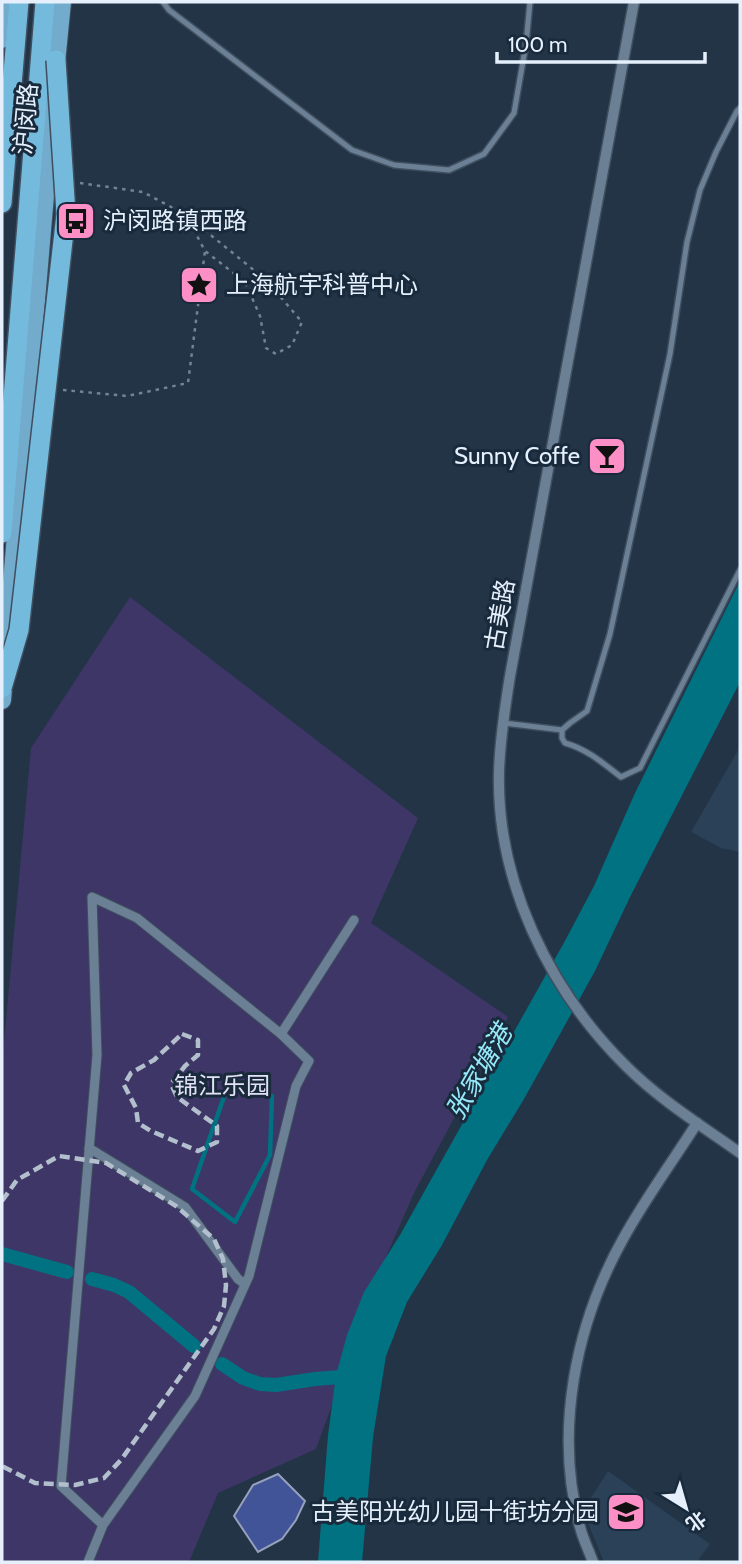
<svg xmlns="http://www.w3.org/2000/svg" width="742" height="1564" font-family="Cabin,'Noto Sans SC',sans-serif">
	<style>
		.built { fill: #2a4157 }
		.green { fill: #3e3666 }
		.water { fill: #007282 }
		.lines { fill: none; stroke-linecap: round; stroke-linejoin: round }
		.stream { stroke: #007282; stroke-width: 4.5 }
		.canal { stroke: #007282; stroke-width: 14 }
		.building { fill: #415497; stroke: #97a1bc; stroke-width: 2 }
		.service-casing { stroke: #3f4f5f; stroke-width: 8 }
		.pedestrian-casing { stroke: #3f4f5f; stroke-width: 11 }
		.minor-casing { stroke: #3f4f5f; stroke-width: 13 }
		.primary-casing { stroke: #3f4f5f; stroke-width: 20 }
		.trunk-casing { stroke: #3f4f5f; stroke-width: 22 }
		.path { stroke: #748393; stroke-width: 2.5; stroke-dasharray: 3.5 5; stroke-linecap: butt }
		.service { stroke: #6b8095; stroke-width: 5 }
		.pedestrian { stroke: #6b8095; stroke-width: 9 }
		.minor { stroke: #6b8095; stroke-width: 10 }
		.primary { stroke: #72abcb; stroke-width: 18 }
		.trunk { stroke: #74badd; stroke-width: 19 }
		.rail { stroke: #b2bfcd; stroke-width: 4.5; stroke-dasharray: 10 5; stroke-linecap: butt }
		.trunk-bridge-casing { stroke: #3f4f5f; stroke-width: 22; stroke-linecap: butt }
		.trunk-bridge { stroke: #74badd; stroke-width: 19 }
		.labels { text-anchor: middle; stroke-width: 6; stroke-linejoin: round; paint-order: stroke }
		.street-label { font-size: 24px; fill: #e5f0fc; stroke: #192a3c }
		.poi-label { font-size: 24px; fill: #e5f0fc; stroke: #192a3c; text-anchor: start }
		.park-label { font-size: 24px; fill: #e2e1f5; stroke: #192a3c }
		.water-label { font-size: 26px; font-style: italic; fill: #95e9f9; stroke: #192a3c }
	</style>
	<rect width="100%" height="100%" fill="#233447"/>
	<g class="built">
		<path d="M740 747V852L721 848 691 832Z"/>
		<path d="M608 1471 710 1544 697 1562H604L587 1521V1504Z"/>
	</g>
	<path class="green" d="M130 597 418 818 371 923 508 1017 414 1193 385 1259 316 1449 218 1493 189 1562H2V1064L31 748Z"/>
	<path class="water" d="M740 581V682L631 895 595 971 524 1099 487 1160 442 1245 407 1302 386 1356 373 1437 362 1562H318L328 1435 336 1375 347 1335 364 1292 400 1235 566 939 594 886 635 793Z"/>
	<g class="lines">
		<path class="stream" d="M235 1082 272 1096 270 1155 235 1222 192 1189 227 1088Z"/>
		<g class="canal">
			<path d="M2 1254 67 1272"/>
			<path d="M92 1279 114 1285 129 1292 194 1346"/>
			<path d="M222 1364 243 1378 260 1384 276 1385 315 1379 355 1376"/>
		</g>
	</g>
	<path class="building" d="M278 1474 305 1501 296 1520 282 1539 258 1552 234 1516 253 1485Z"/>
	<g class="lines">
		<g class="service-casing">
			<g id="service">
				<path d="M163 2 169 10 352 150 394 165 449 170 484 154 514 113 526 44 530 2"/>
				<path d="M740 108 737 111 716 152 700 190 687 242 670 354 610 634 587 711 570 723 562 730V738L565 743C587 749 604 764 621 777L640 768 740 570"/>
				<path d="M503 723 562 730"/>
			</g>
		</g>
		<g class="pedestrian-casing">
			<g id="pedestrian">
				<path d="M281 1034 354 920"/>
				<path d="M89 1148 185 1207 238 1279 245 1284"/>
				<path d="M88 1562 103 1525 195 1396 249 1276 296 1086 309 1061 281 1034 137 918 92 897 97 1055 61 1486 103 1525"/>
			</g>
		</g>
		<g class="minor-casing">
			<g id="minor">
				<path d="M634 2 510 676C505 707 500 739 499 771 496 881 549 990 626 1066 660 1100 702 1126 740 1153"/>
				<path d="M593 1562C589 1551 583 1539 580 1527 554 1432 575 1325 623 1239 645 1199 673 1161 697 1123"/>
			</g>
		</g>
		<g class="primary-casing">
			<g id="primary">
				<path d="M2 39 5 2"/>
				<path d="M55 73 62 2"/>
				<path d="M2 700 53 101"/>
			</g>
		</g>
		<g class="trunk-casing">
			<g id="trunk">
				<path d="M2 203 19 2"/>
				<path d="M2 533 45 2"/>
			</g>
		</g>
		<g class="path">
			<path d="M80 183 143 192 186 215 266 280 302 322 292 345 276 354 266 348 260 316 245 282 205 251 186 215"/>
			<path d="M63 390 127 396 188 383 205 251"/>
		</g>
		<use href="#service" class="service"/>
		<use href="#pedestrian" class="pedestrian"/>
		<use href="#minor" class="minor"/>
		<use href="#primary" class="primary"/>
		<use href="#trunk" class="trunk"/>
		<g class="rail">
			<path d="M182 1034 198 1040V1055L185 1066 171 1084 177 1097 217 1126V1142L198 1151 151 1131 138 1123 136 1108 124 1085 131 1073 154 1060Z"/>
			<path d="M2 1201 17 1180 59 1156 106 1163 176 1206 214 1239 223 1259 226 1285 224 1306 214 1329 121 1460 104 1478 75 1485 35 1483 2 1466"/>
		</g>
		<g class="trunk-bridge-casing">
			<path id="trunk-bridge" d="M2 688 19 630 66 214 56 60"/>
		</g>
		<use href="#trunk-bridge" class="trunk-bridge"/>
	</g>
	<defs>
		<g id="bus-square" transform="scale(2.0125)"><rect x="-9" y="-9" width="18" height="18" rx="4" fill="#fb8fc6" stroke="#192a3c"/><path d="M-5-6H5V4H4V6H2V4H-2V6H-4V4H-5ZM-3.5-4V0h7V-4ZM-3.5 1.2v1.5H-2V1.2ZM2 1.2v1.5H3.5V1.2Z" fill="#111"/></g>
		<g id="sight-square" transform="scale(2.0125)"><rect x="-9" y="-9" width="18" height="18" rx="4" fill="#fb8fc6" stroke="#192a3c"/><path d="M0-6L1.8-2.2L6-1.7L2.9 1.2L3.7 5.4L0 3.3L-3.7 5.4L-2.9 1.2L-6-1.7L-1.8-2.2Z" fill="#111"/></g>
		<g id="bar-square" transform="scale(2.0125)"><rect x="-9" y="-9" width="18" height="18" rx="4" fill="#fb8fc6" stroke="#192a3c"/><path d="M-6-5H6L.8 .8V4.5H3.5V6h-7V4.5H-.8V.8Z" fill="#111"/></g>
		<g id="school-square" transform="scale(2.0125)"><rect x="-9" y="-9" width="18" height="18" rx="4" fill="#fb8fc6" stroke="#192a3c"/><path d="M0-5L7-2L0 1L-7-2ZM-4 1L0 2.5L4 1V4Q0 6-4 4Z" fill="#111"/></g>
	</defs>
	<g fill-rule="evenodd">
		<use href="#bus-square" x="76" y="221"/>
		<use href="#sight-square" x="199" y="285"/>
		<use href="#bar-square" x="607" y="456"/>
		<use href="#school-square" x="626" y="1512"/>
	</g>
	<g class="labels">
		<g class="street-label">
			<text transform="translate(26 119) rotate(-85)" y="8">沪闵路</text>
			<text transform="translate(500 615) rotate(-80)" y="8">古美路</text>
		</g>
		<g class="poi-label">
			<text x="103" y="229">沪闵路镇西路</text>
			<text x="226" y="293">上海航宇科普中心</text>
			<text x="580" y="464" text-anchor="end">Sunny Coffe</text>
			<text x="599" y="1520" text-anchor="end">古美阳光幼儿园十街坊分园</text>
		</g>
		<g class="park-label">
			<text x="222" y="1094">锦江乐园</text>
		</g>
		<g class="water-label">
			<text transform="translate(479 1072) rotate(-60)" y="9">张家塘港</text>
		</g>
	</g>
	<rect width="742" height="1564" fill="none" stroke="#e5f0fc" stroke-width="7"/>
	<g transform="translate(686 1508) rotate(143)" stroke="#192a3c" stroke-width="5" paint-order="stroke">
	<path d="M0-5L12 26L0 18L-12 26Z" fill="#e5f0fc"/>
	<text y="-10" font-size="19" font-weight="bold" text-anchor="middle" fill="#e5f0fc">北</text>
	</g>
	<path d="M497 52v10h208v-10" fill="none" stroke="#e5f0fc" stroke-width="3.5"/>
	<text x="508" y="52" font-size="21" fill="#e5f0fc" stroke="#192a3c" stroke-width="5" paint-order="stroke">100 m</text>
</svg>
